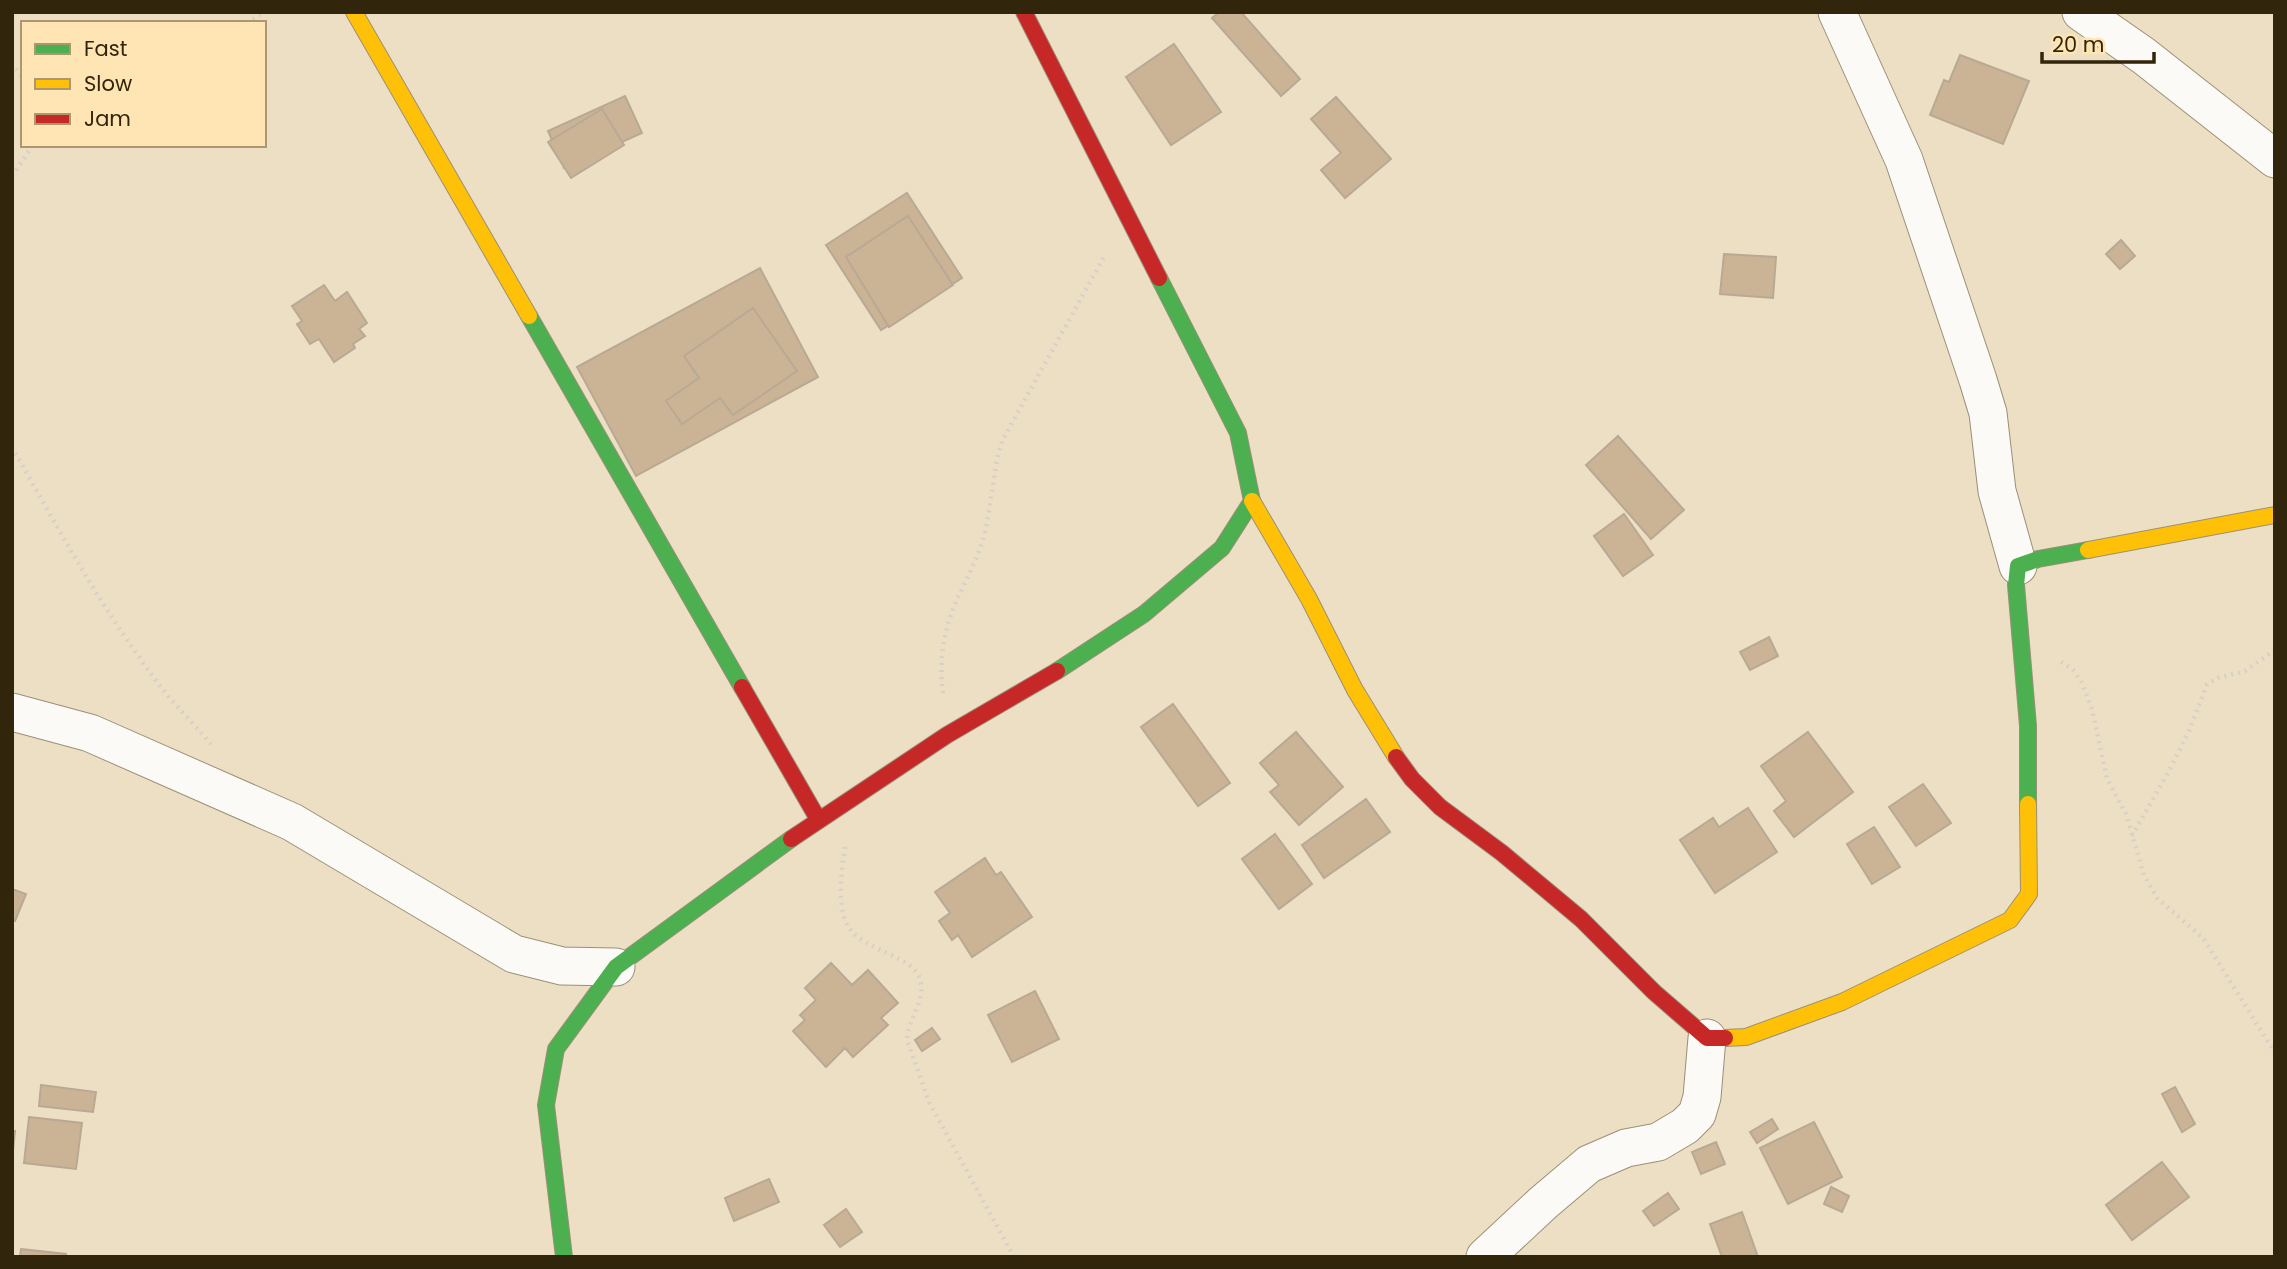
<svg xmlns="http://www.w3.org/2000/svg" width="2287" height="1269" font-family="Poppins,sans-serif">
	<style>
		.building { fill: #cbb496; stroke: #b9a994; stroke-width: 2 }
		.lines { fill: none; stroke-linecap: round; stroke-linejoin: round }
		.street-casing { stroke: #9b9078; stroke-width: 39 }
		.fast-casing { stroke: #9b9078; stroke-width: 18 }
		.slow-casing { stroke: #9b9078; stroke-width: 18 }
		.jam-casing { stroke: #9b9078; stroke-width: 18 }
		.path { stroke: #d5d1c7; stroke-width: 4.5; stroke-dasharray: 2 5; stroke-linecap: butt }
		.street { stroke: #fcfaf6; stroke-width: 37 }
		.fast { stroke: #4caf50; stroke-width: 16 }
		.slow { stroke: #ffc107; stroke-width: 16 }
		.jam { stroke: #c62828; stroke-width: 16 }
	</style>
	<rect width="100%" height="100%" fill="#eddfc4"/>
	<g class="building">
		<path d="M1219 12H1241L1300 79 1281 96 1212 18Z"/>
		<path d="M1174 44 1221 112 1171 145 1126 77Z"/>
		<path d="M1960 55 2029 81 2003 144 1930 115 1944 80 1949 82Z"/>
		<path d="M625 96 642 133 564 168 548 131Z"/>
		<path d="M1336 97 1391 159 1345 198 1321 170 1341 153 1311 119Z"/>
		<path d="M602 109 624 145 571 178 548 142Z"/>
		<path d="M907 193 962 278 881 330 826 245Z"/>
		<path d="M908 216 953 285 889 327 846 257Z"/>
		<path d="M2121 240 2135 256 2120 269 2106 254Z"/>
		<path d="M1724 254 1776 257 1773 298 1720 294Z"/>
		<path d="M760 268 818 377 636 476 577 367Z"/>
		<path d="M324 285 335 301 347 292 367 323 359 329 365 336 353 344 355 348 334 362 319 339 310 344 297 324 302 321 292 306Z"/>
		<path d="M753 308 797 371 733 415 720 398 682 424 666 401 699 378 684 356Z"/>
		<path d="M1618 436 1684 510 1651 539 1586 465Z"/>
		<path d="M1624 514 1653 555 1623 576 1594 536Z"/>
		<path d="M1769 637 1778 656 1750 670 1740 652Z"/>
		<path d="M1173 704 1230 783 1198 806 1141 727Z"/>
		<path d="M1296 732 1343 787 1299 825 1270 792 1279 785 1260 763Z"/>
		<path d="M1808 732 1853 792 1794 837 1774 811 1786 801 1761 766Z"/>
		<path d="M1923 784 1951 823 1916 846 1889 807Z"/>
		<path d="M1366 799 1390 832 1324 878 1302 845Z"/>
		<path d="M1748 808 1777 852 1715 893 1680 840 1713 818 1719 827Z"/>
		<path d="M1874 827 1900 867 1872 884 1847 844Z"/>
		<path d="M1275 834 1312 884 1279 909 1242 859Z"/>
		<path d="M985 858 996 875 1001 872 1032 917 972 957 958 935 952 940 939 921 950 913 935 892Z"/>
		<path d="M12 889 26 894 15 921 12 920Z"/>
		<path d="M831 963 852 985 868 970 898 1003 881 1018 888 1025 853 1057 845 1048 826 1067 793 1031 805 1020 800 1015 816 1000 805 988Z"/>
		<path d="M1035 991 1059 1039 1012 1062 988 1015Z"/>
		<path d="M932 1028 940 1039 922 1051 915 1040Z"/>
		<path d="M41 1085 96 1092 93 1112 39 1106Z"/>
		<path d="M2175 1087 2195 1124 2182 1132 2162 1094Z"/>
		<path d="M29 1117 82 1123 76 1169 24 1163Z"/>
		<path d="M1772 1119 1778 1129 1757 1143 1750 1132Z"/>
		<path d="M1814 1122 1842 1177 1788 1204 1760 1148Z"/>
		<path d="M12 1131H15L12 1160Z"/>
		<path d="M1716 1142 1725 1164 1701 1174 1692 1152Z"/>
		<path d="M2162 1162 2189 1197 2132 1240 2106 1205Z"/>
		<path d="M769 1179 779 1202 734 1221 725 1198Z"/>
		<path d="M1831 1187 1849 1196 1842 1212 1824 1204Z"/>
		<path d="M1668 1193 1679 1209 1654 1226 1643 1211Z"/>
		<path d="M846 1209 862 1232 840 1247 824 1225Z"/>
		<path d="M1742 1212 1758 1257H1722L1710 1224Z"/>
		<path d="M21 1249 66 1254V1257H20Z"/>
	</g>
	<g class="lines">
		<g class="street-casing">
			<g id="street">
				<path d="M1837 12 1904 160 1978 380 1988 413 1997 491 2018 566"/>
				<path d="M2081 12 2144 56 2275 159"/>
				<path d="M12 712 90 733 292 822 514 954 562 966 616 967"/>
				<path d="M1485 1257 1543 1203 1589 1164 1626 1148 1658 1142 1685 1126 1697 1114 1702 1097 1707 1038"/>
			</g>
		</g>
		<g class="fast-casing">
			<g id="fast">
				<path d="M529 316 742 687"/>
				<path d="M1057 671 1144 614 1222 548 1252 501 1238 433 1159 278"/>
				<path d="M2028 804V726L2016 585 2018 566 2038 559 2088 550"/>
				<path d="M564 1257 546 1105 556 1049 616 967 791 839"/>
			</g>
		</g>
		<g class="slow-casing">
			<g id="slow">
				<path d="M354 12 529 316"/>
				<path d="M1252 501 1309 599 1355 690 1396 757"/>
				<path d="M2088 550 2275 515"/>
				<path d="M1725 1038 1746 1037 1842 1002 2010 920 2029 894 2028 804"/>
			</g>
		</g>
		<g class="jam-casing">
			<g id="jam">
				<path d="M1024 12 1159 278"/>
				<path d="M742 687 818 819"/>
				<path d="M1396 757 1412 779 1440 807 1502 853 1581 919 1654 992 1707 1038H1725"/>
				<path d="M791 839 947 735 1057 671"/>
			</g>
		</g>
		<g class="path">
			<path d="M247 23 265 12"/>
			<path d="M12 63 23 78"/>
			<path d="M12 176 33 145"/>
			<path d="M12 447C60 532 107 619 168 696 182 712 197 728 211 744"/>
			<path d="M2061 662 2073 670 2082 683 2092 709 2107 779 2126 814 2144 875 2157 898 2203 938 2275 1053"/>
			<path d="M943 693C939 661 943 632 956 602 966 579 979 557 985 532 992 502 993 471 1002 441L1105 255"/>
			<path d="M2132 836 2169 771 2189 731 2207 684 2218 678 2245 671 2275 650"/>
			<path d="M845 847C842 868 836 907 848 926 856 941 882 950 897 958 907 963 916 968 920 979 926 1003 908 1017 907 1040L929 1102 1014 1257"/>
		</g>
		<use href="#street" class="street"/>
		<use href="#fast" class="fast"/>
		<use href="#slow" class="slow"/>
		<use href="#jam" class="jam"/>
	</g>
	<rect width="2287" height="1269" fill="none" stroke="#31250b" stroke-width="28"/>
	<rect x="21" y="21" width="245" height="126" fill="#fee5b3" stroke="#ac9870" stroke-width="2"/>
	<rect x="35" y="44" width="35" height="10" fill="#4caf50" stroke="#ac9870" stroke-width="2"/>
	<text x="84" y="56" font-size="21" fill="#31250b">Fast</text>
	<rect x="35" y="79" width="35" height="10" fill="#ffc107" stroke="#ac9870" stroke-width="2"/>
	<text x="84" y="91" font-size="21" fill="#31250b">Slow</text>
	<rect x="35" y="114" width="35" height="10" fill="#c62828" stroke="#ac9870" stroke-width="2"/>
	<text x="84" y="126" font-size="21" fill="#31250b">Jam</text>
	<path d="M2042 52v10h112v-10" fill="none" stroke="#31250b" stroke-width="3.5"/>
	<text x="2052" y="52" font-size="21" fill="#31250b" stroke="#fee5b3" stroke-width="5" paint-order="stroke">20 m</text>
</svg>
